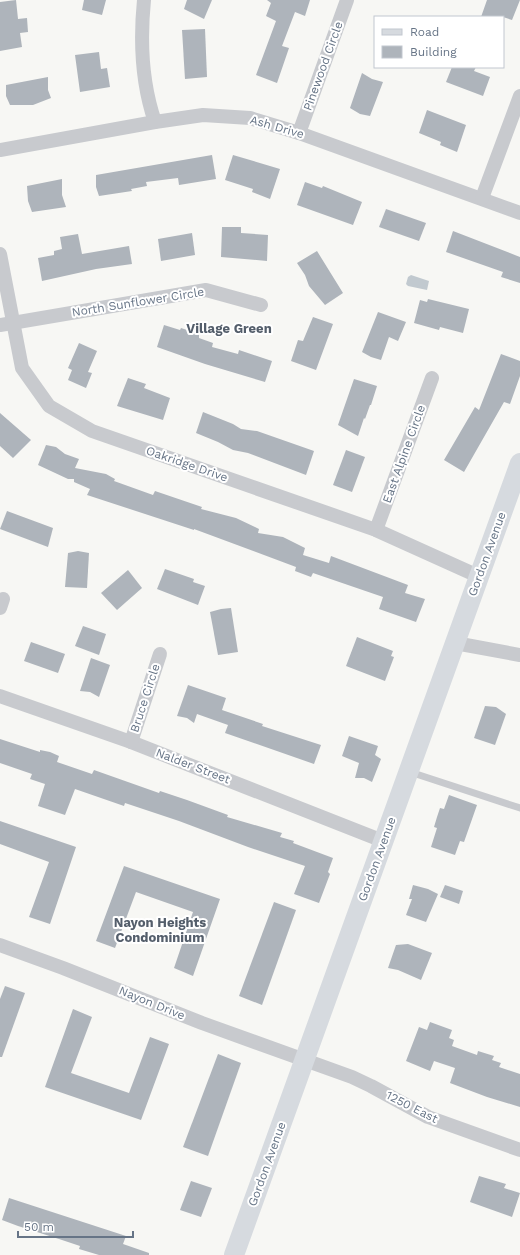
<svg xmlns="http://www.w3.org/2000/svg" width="520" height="1255" font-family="'Work Sans',sans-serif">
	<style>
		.water { fill: #c1c9cf }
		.building { fill: #aeb4bb }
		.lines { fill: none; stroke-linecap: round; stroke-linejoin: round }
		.service { stroke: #c8cace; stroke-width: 7 }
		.minor { stroke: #c8cace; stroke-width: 14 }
		.secondary { stroke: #d6dadf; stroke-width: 20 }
		.labels { text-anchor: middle; stroke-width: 4; stroke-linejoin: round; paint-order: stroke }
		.street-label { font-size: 12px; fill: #667486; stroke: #fff }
		.neighbourhood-label { font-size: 13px; font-weight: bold; fill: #545e6b; stroke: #fff }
	</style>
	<rect width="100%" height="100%" fill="#f7f7f4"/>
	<path class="water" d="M411 275 429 281 427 290 408 286 406 284 408 277Z"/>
	<g class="building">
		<path d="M16 0 18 19 27 18 28 32 20 33 22 47 0 51V2Z"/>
		<path d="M84 0H106L102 15 82 10Z"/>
		<path d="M187 0H212L204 19 184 9Z"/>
		<path d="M267 0H310L305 16 295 12 282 46 289 48 277 83 256 75 276 21 266 16 271 3Z"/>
		<path d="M487 0H520L512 20 503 17H481Z"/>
		<path d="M205 29 207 77 185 79 182 30Z"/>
		<path d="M99 52 101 69 107 68 110 87 80 92 75 55Z"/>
		<path d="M452 67H476L474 71 490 77 483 96 446 82Z"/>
		<path d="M362 73 372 79 383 82 370 116 360 114 350 108Z"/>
		<path d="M48 77V90L51 98 33 105H10L6 96V85Z"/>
		<path d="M427 110 466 125 457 152 440 145 441 142 419 133Z"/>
		<path d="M212 155 216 179 179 185 178 178 146 182 147 186 131 189 132 191 99 196 96 187V175Z"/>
		<path d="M233 155 280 169 270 199 252 192 253 189 225 180Z"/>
		<path d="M62 179V195L66 207 32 212 28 201 27 186Z"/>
		<path d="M305 182 322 188 323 186 362 202 353 225 297 205Z"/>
		<path d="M386 209 426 223 419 241 379 227Z"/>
		<path d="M222 227H241V233L268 235 267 261 221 257Z"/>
		<path d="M453 231 520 257V283L501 277 503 272 446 252Z"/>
		<path d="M192 233 195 255 161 261 158 239Z"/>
		<path d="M78 234 82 254 129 246 132 264 96 269 42 281 38 258 54 255V251L62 249 60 237Z"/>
		<path d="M317 251 343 293 325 305 309 286 305 275 297 263Z"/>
		<path d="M428 299 469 309 463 333 440 327 439 330 414 323 420 300 427 302Z"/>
		<path d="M378 312 406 322 398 341 389 337 381 360 371 357 362 352Z"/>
		<path d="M313 317 333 324 316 370 291 361 298 340 303 341Z"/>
		<path d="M164 325 180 330 181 328 199 334V338L213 343 212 347 238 354 239 350 272 361 265 382 205 364 157 347Z"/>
		<path d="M79 343 97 351 88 372 92 373 86 388 68 380 72 370 68 368Z"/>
		<path d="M501 354 520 361V376L510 404 504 402 464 472 444 460 475 407 479 410Z"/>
		<path d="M128 378 146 384 144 388 170 398 163 420 117 406Z"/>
		<path d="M354 379 377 386 371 405H370L365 419 364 418 358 436 338 425Z"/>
		<path d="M203 412 233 424 241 429 257 431 314 451 306 475 248 453 233 450 218 442 196 433Z"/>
		<path d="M0 413 31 440 13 458 0 446Z"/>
		<path d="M46 445 56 447 65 454 79 459 75 468 106 474 115 479 114 481 153 495 155 491 202 507 201 509 236 518 259 529 258 533 283 537 305 548 303 555 329 563 331 556 408 585 405 593 425 599 416 622 379 609 383 597 313 573 311 577 295 571 296 567 194 529V530L87 495 90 489 74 482V479H68L38 465Z"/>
		<path d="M346 450 365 457 352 492 333 485Z"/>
		<path d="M7 511 53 528 48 547 0 529Z"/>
		<path d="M78 551 89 553 87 588 65 587 68 553Z"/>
		<path d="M165 569 194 579 193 582 205 586 198 605 157 589Z"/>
		<path d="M128 570 142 588 117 610 101 593Z"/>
		<path d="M231 608 238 652 218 655 210 612 221 609Z"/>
		<path d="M83 626 106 634 99 655 75 646Z"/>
		<path d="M357 637 393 651 391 656 394 657 385 681 346 666Z"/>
		<path d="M31 642 65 654 58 673 24 661Z"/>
		<path d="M91 658 110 665 99 697 90 692 80 691Z"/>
		<path d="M188 685 226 698 222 710 263 724 262 726 321 745 314 764 225 733 228 725 197 714 194 723 187 718 177 716Z"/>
		<path d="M485 706 496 707 506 714 495 745 474 738Z"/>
		<path d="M349 736 378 746 375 755 381 759 372 782 364 778H355L359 763 342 756Z"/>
		<path d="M0 739 40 752V750L50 752 59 756 57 762 92 774 94 770 159 793 160 791 187 800 228 815 227 817 282 833 280 837 294 841 293 843 333 858 328 872 330 874 319 903 294 894 305 866 248 847 179 821 125 803 124 806 75 789 65 815 38 806 45 784 30 779 32 774 0 763Z"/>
		<path d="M449 795 477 805 464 842 460 841 455 855 431 847 437 828 434 827 437 817 440 808 444 809Z"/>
		<path d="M0 821 76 847 50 924 29 917 49 862 0 844Z"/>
		<path d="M124 866 220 899 193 976 174 968 193 912 136 892 115 948 96 941Z"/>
		<path d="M413 885 428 889 438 894 426 922 406 915 412 899H409Z"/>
		<path d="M445 885 463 891 459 904 440 897Z"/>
		<path d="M274 902 296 910 262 1005 239 996Z"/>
		<path d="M408 944 432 953 421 980 398 970 388 968 396 945Z"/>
		<path d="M5 986 25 993 2 1057H0V999Z"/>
		<path d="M73 1009 92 1017 71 1073 129 1093 150 1037 169 1044 141 1120 45 1087Z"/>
		<path d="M430 1022 452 1030 449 1038 454 1040 452 1046 477 1055 478 1051 494 1056 492 1060 501 1063 499 1067 520 1074V1107L487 1097 450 1083 455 1068 434 1061 430 1071 406 1061 419 1027 427 1030Z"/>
		<path d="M218 1054 241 1063 208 1156 183 1147Z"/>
		<path d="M479 1176 506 1184 504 1188 520 1193 512 1217 470 1202Z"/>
		<path d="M191 1181 212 1188 201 1217 180 1210Z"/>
		<path d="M9 1198 126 1236 123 1244 149 1253V1255H99L79 1249 80 1246 59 1239 18 1226 2 1220Z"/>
	</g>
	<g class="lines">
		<path class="service" d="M410 772 520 808"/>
		<g class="minor">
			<path d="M144 0C140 40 142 84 155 122"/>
			<path d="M299 133 347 0"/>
			<path d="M0 150 155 122 203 115 250 118 299 133 520 213"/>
			<path d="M482 198 520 96"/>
			<path d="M0 254 22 368 49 406 92 431 376 530 478 576"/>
			<path d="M0 325 206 290 261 305"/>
			<path d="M376 530 432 378"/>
			<path d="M0 608 3 599"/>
			<path d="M455 643 520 655"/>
			<path d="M0 696 131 742 383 841"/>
			<path d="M131 742 160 654"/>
			<path d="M0 945 63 968 202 1023 352 1077 371 1086 428 1117 520 1150"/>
		</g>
		<path class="secondary" d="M234 1255 520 463"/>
	</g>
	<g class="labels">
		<g class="street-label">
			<text transform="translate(323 66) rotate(-70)" y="4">Pinewood Circle</text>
			<text transform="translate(277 127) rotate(16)" y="4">Ash Drive</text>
			<text transform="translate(138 302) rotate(-9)" y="4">North Sunflower Circle</text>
			<text transform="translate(404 454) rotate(-70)" y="4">East Alpine Circle</text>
			<text transform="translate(187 464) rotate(19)" y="4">Oakridge Drive</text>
			<text transform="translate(487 554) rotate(-70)" y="4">Gordon Avenue</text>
			<text transform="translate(145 698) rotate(-72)" y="4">Bruce Circle</text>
			<text transform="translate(193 766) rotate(21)" y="4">Nalder Street</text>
			<text transform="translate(377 859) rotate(-70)" y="4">Gordon Avenue</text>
			<text transform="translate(152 1003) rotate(22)" y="4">Nayon Drive</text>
			<text transform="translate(412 1107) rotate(27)" y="4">1250 East</text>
			<text transform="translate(267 1164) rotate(-70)" y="4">Gordon Avenue</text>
		</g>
		<g class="neighbourhood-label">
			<text x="229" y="333">Village Green</text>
			<text x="160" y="927">Nayon Heights<tspan x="160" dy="15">Condominium</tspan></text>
		</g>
	</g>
	<rect x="374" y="16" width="130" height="52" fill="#ffffff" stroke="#c2c7cf"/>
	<rect x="382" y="29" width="20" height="6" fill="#d6dadf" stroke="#c2c7cf"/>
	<text x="410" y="36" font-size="12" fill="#667486">Road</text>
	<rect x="382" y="46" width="20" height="12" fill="#aeb4bb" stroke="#c2c7cf"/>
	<text x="410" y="56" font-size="12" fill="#667486">Building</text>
	<path d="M18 1231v6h115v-6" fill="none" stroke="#667486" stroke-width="2"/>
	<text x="24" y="1231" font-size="12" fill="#667486" stroke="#ffffff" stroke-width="3" paint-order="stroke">50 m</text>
</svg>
